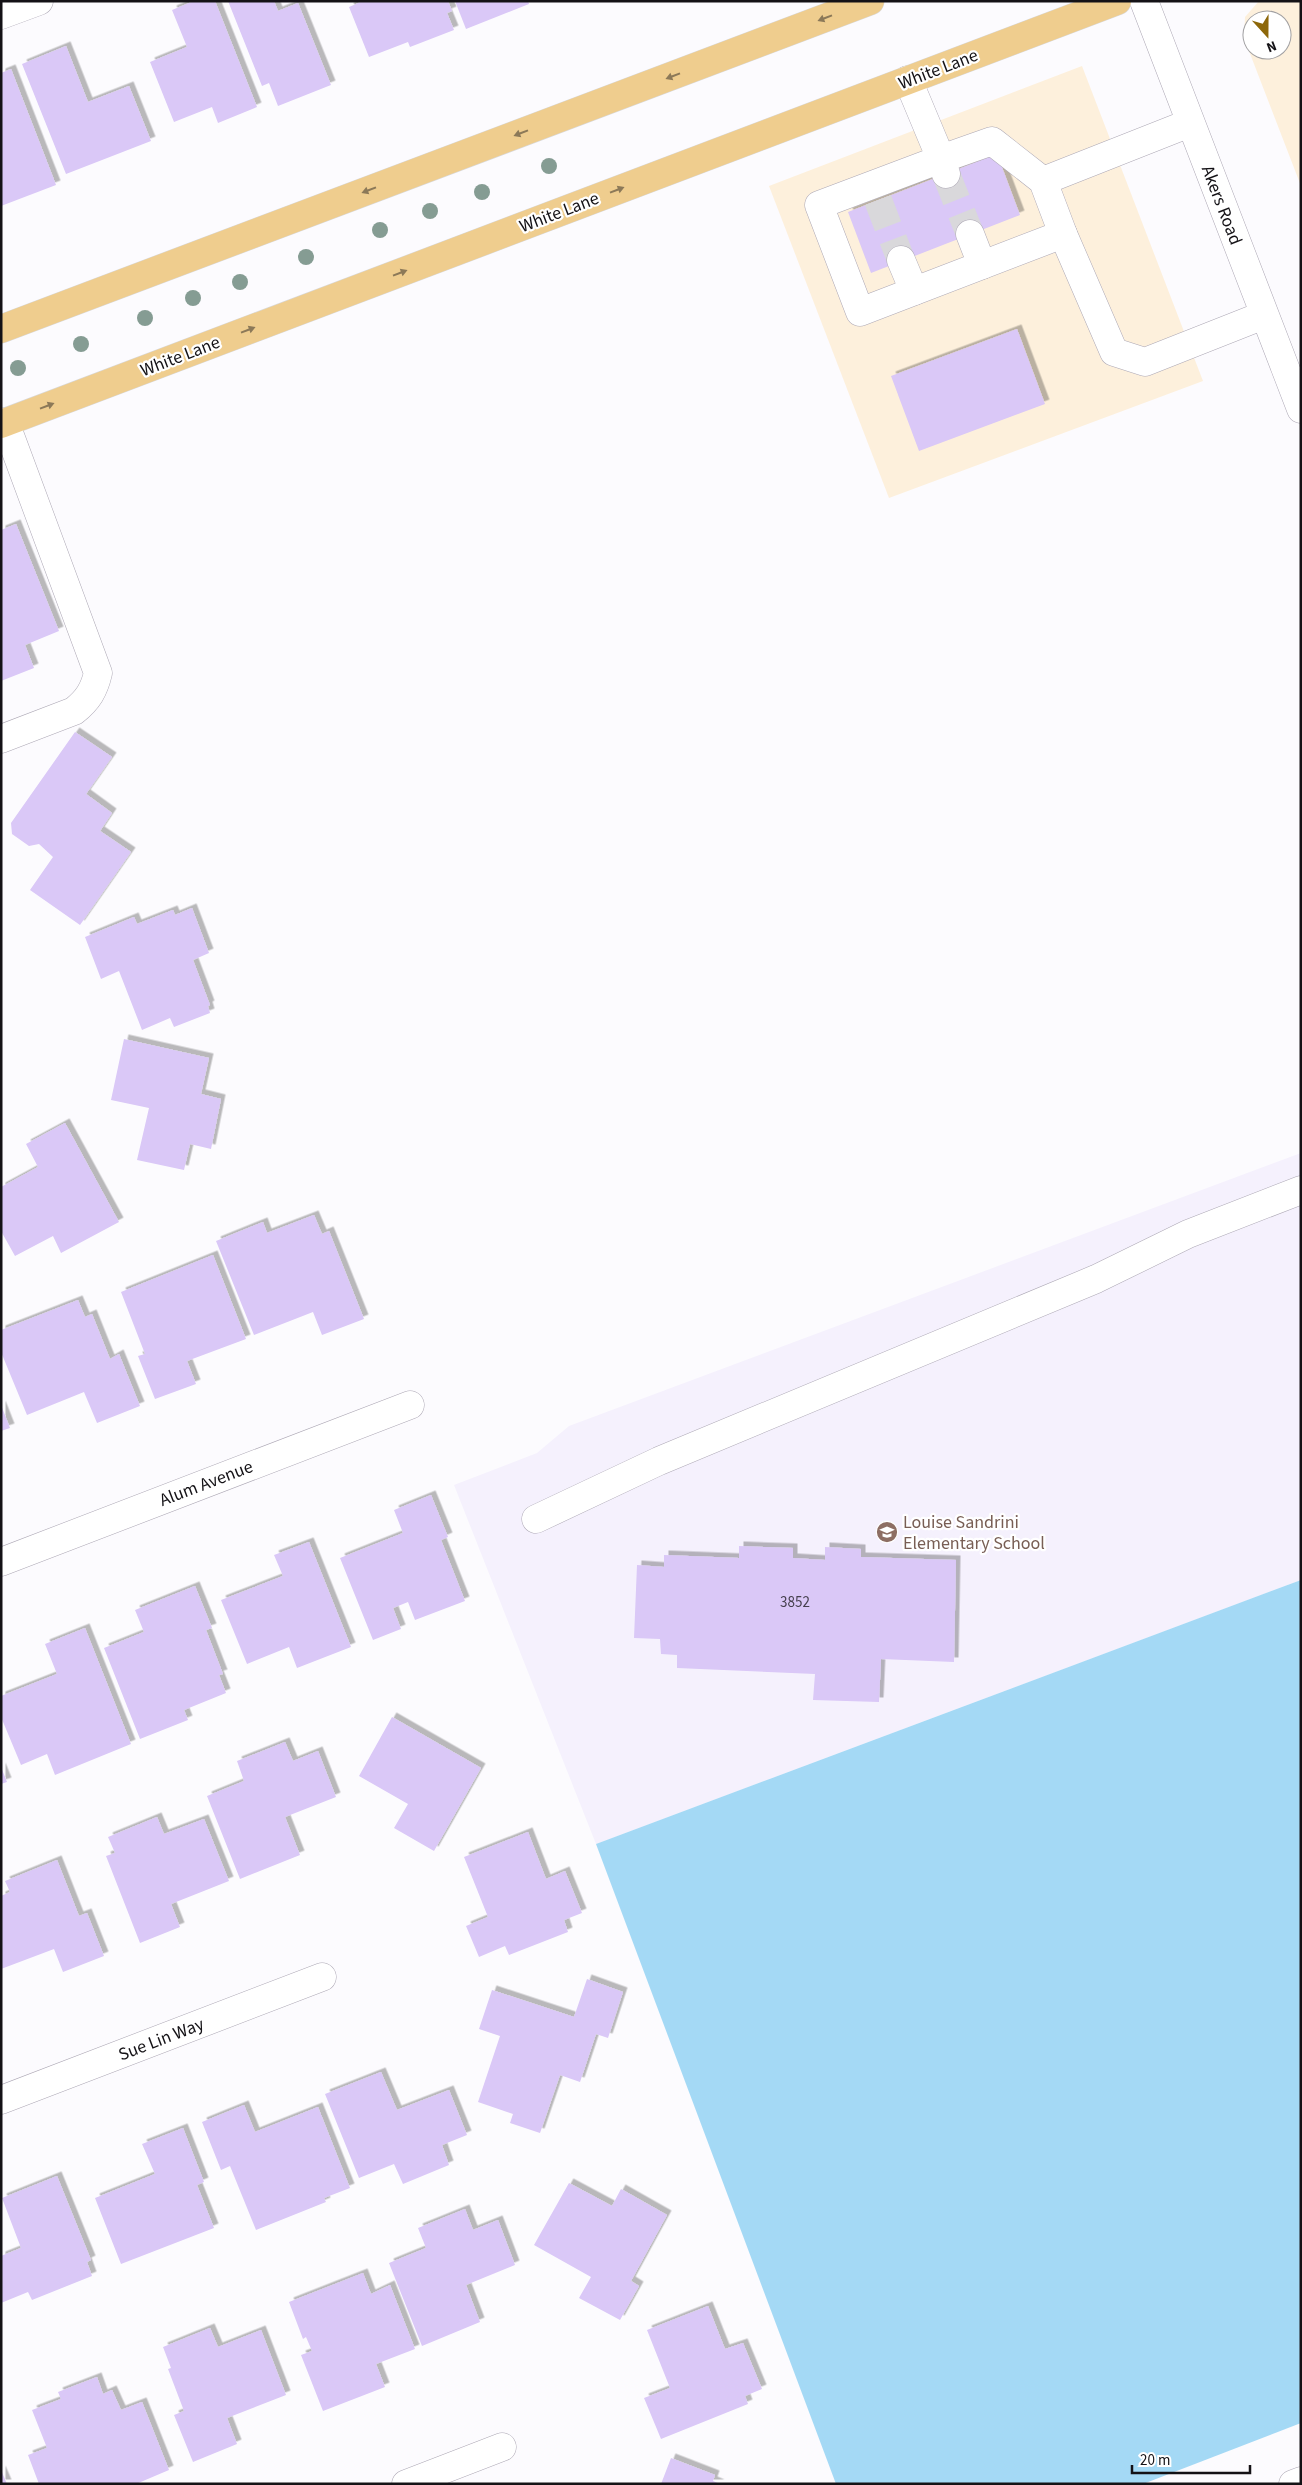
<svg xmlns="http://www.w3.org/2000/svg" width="1302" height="2485" font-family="'Source Sans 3',sans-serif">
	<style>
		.commercial { fill: #fdf0dc; fill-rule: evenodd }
		.built { fill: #f5f1fd }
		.water { fill: #a4d9f5 }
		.building { fill: #dac8f7; filter: url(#shadow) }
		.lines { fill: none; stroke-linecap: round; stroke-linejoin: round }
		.minor-tunnel { stroke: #d9d8db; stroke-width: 28; stroke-dasharray: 28 14; stroke-linecap: butt }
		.minor-casing { stroke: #ada8b5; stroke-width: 29 }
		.major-casing { stroke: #d9d9da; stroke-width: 29 }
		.minor { stroke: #fff; stroke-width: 28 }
		.major { stroke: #efcd8e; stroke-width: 28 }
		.tree { fill: #859c93 }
		.oneway { fill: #8c7958 }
		.labels { text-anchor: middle; stroke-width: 4.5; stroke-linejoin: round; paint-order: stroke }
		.number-label { font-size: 15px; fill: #46404e }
		.street-label { font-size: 18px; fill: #141216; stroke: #fff }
		.education-label { font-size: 18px; fill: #785e54; stroke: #fff; text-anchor: start }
	</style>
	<defs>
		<filter id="shadow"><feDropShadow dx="4.5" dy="-4.5" stdDeviation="0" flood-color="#0004"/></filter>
	</defs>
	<rect width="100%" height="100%" fill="#fcfbfe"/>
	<g class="commercial">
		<path d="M1259 1H1301V186L1244 38 1245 17ZM1252 20H1282V50H1252Z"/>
		<path d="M1082 66 1203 381 889 498 769 186Z"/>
	</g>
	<path class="built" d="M1301 1153V1580L596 1844 454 1485 537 1453 569 1426Z"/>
	<path class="water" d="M1301 1580V2423L1143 2484H836L596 1844Z"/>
	<g class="building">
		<path d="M194 1H215L257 107 218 123 212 107 174 122 150 62 187 47 172 10Z"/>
		<path d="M228 1H274L278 11 298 3 331 85 278 106 269 83 262 86Z"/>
		<path d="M363 1H448L452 11 447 13 454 30 410 47 408 42 369 57 349 7Z"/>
		<path d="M455 1H528L529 4 466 29Z"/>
		<path d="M66 46 88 102 129 86 151 141 66 174 22 64Z"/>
		<path d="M11 69 56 185 1 206V73Z"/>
		<path d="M997 154 1020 215 871 273 848 212Z"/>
		<path d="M1017 329 1045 404 919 451 891 376Z"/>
		<path d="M16 524 59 631 25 645 34 668 1 681V530Z"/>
		<path d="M75 732 112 757 86 794 112 813 100 831 131 852 80 925 30 890 53 857 39 844 29 846 12 834 11 823Z"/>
		<path d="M192 908 209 953 193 960 210 1005 208 1006 210 1013 174 1027 170 1018 142 1030 119 971 101 979 85 937 134 917 137 924 173 910 175 915Z"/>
		<path d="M124 1039 209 1058 201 1094 221 1099 211 1149 190 1144 184 1170 137 1160 149 1108 111 1100Z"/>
		<path d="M65 1123 119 1222 61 1253 53 1236 15 1256 1 1231V1187L38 1167 26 1144Z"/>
		<path d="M314 1215 322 1234 329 1231 364 1319 322 1335 313 1312 254 1335 216 1241 263 1222 267 1233Z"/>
		<path d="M213 1255 246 1339 187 1361 196 1384 155 1399 138 1356 145 1354 121 1292Z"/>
		<path d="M78 1300 85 1317 92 1314 110 1359 119 1354 140 1406 97 1423 84 1392 27 1415 1 1352V1330Z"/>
		<path d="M1 1405 10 1428 1 1431Z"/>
		<path d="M431 1495 448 1537 441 1540 465 1601 415 1620 408 1602 393 1608 401 1629 373 1640 340 1558 403 1533 394 1510Z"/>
		<path d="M309 1542 351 1647 297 1668 289 1647 247 1664 221 1600 283 1576 274 1555Z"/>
		<path d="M739 1546 793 1548V1558L825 1560V1547L861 1549V1557L956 1560 954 1662 881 1659 879 1702 813 1700 815 1674 677 1668V1655L661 1654 660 1639 634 1638 637 1565 664 1567V1555L739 1558Z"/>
		<path d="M195 1586 212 1628 206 1630 223 1674 219 1675 226 1693 184 1710 188 1720 140 1739 104 1648 144 1632 135 1610Z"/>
		<path d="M85 1628 131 1744 55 1775 47 1754 21 1765 1 1717V1696L57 1674 45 1644Z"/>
		<path d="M392 1717 481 1768 434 1851 394 1828 408 1804 359 1776Z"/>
		<path d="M285 1742 293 1761 318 1751 336 1797 285 1817 300 1855 240 1879 207 1796 244 1781 237 1761Z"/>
		<path d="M1 1767 7 1782 1 1784Z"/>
		<path d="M157 1817 164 1834 204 1819 229 1881 171 1904 180 1927 140 1943 106 1856 115 1853 108 1837Z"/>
		<path d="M528 1832 546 1879 565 1871 582 1913 564 1920 568 1932 509 1955 505 1946 479 1957 466 1926 488 1917 464 1857Z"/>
		<path d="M57 1860 79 1916 87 1913 104 1956 63 1972 54 1949 1 1969V1896L10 1892 5 1881Z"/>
		<path d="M587 1979 623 1992 608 2038 596 2034 580 2082 560 2075 540 2133 510 2123 513 2114 478 2102 500 2036 479 2029 492 1990 574 2017Z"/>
		<path d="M381 2072 397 2110 449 2090 467 2135 442 2145 449 2165 403 2184 394 2164 359 2178 325 2094Z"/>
		<path d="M244 2105 255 2132 318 2107 350 2188 324 2198 326 2202 256 2230 230 2166 221 2170 202 2122Z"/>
		<path d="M183 2128 204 2182 197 2185 214 2228 121 2264 95 2198 155 2174 142 2144Z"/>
		<path d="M57 2176 91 2260 87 2262 92 2276 32 2300 28 2292 1 2303V2256L21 2248 2 2198Z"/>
		<path d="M569 2183 612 2206 621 2189 667 2215 631 2281 639 2286 620 2320 579 2298 591 2277 534 2245Z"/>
		<path d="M465 2209 473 2230 498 2220 515 2265 466 2285 480 2322 422 2346 389 2263 426 2248 418 2228Z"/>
		<path d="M363 2273 371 2294 390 2285 415 2349 376 2364 385 2387 323 2411 301 2355 312 2351 306 2337 303 2339 289 2302Z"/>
		<path d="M708 2306 725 2349 743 2343 762 2389 745 2396 748 2404 661 2439 644 2398 670 2388 647 2330Z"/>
		<path d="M210 2328 218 2347 261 2330 286 2395 227 2418 237 2444 193 2462 174 2415 184 2411 168 2369 171 2368 163 2347Z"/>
		<path d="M97 2377 103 2394 112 2390 121 2410 142 2402 169 2470 136 2484H39L28 2455 47 2448 32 2410 61 2399 58 2392Z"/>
		<path d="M671 2458 715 2475 713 2481 720 2484H661Z"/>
		<path d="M1 2470 7 2484H1Z"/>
	</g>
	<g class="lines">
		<g class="minor-tunnel">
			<path d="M946 174 970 234"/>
			<path d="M878 200 901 260"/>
		</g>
		<g class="minor-casing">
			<g id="minor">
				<path d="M1144 1 1301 409"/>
				<path d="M1 15 39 1"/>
				<path d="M908 80 941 159 819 205 860 312 1063 234 1043 181 992 141 941 159 946 174"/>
				<path d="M1043 181 1190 123"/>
				<path d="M970 234 982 265"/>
				<path d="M1063 234 1114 352 1145 362 1264 315"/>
				<path d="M901 260 914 291"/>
				<path d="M1 739 74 711C88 700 94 690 98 673L5 422"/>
				<path d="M536 1519 659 1461 1096 1279 1188 1234 1301 1190"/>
				<path d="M1 1562 410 1405"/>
				<path d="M1 2100 322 1977"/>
				<path d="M406 2484 502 2447"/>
				<path d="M1293 2484 1301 2481"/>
			</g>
		</g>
		<g class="major-casing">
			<g id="major">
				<path d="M1 329 870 1"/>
				<path d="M1 424 1117 1"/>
			</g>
		</g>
		<use href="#minor" class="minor"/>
		<use href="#major" class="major"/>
	</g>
	<g class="tree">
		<circle cx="549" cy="166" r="8"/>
		<circle cx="482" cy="192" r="8"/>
		<circle cx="430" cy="211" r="8"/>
		<circle cx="380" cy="230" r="8"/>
		<circle cx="306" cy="257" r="8"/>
		<circle cx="240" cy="282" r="8"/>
		<circle cx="193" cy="298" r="8"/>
		<circle cx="145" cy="318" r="8"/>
		<circle cx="81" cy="344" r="8"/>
		<circle cx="18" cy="368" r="8"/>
	</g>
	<defs><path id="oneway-solid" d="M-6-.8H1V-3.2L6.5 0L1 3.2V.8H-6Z" transform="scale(1.25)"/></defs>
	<g class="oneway">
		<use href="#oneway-solid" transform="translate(825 18) rotate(159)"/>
		<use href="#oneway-solid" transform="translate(673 76) rotate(159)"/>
		<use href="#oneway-solid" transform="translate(521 133) rotate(159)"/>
		<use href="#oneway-solid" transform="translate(369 190) rotate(159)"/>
		<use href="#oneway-solid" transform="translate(617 190) rotate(-21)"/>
		<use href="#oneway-solid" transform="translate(400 273) rotate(-21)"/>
		<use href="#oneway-solid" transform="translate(248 330) rotate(-21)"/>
		<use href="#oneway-solid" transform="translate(47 406) rotate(-21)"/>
	</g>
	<defs>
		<g id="school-disc" transform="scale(1.125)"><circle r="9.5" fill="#8d6e63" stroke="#fff"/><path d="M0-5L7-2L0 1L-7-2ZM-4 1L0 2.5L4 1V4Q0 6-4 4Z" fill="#fff"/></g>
	</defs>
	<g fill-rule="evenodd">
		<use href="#school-disc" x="887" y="1532"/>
	</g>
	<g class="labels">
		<g class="number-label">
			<text x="795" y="1607">3852</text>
		</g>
		<g class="street-label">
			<text transform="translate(938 69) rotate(-21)" y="6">White Lane</text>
			<text transform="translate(1222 205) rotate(69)" y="6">Akers Road</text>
			<text transform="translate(559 212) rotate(-21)" y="6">White Lane</text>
			<text transform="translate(180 356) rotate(-21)" y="6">White Lane</text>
			<text transform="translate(206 1483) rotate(-21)" y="6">Alum Avenue</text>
			<text transform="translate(161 2039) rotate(-21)" y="6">Sue Lin Way</text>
		</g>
		<g class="education-label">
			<text x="903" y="1528">Louise Sandrini<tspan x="903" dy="21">Elementary School</tspan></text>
		</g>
	</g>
	<rect width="1302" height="2485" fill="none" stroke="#141216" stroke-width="5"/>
	<g transform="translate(1267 35) rotate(159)"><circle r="24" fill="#ffffff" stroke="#a1a0a2"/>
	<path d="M0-4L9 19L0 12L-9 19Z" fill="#8d6709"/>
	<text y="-8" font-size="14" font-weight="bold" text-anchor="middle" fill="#141216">N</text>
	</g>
	<path d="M1132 2465v8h118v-8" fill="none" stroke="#141216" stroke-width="2.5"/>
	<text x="1140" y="2465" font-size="15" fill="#141216" stroke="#ffffff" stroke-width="4" paint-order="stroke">20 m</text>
</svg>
